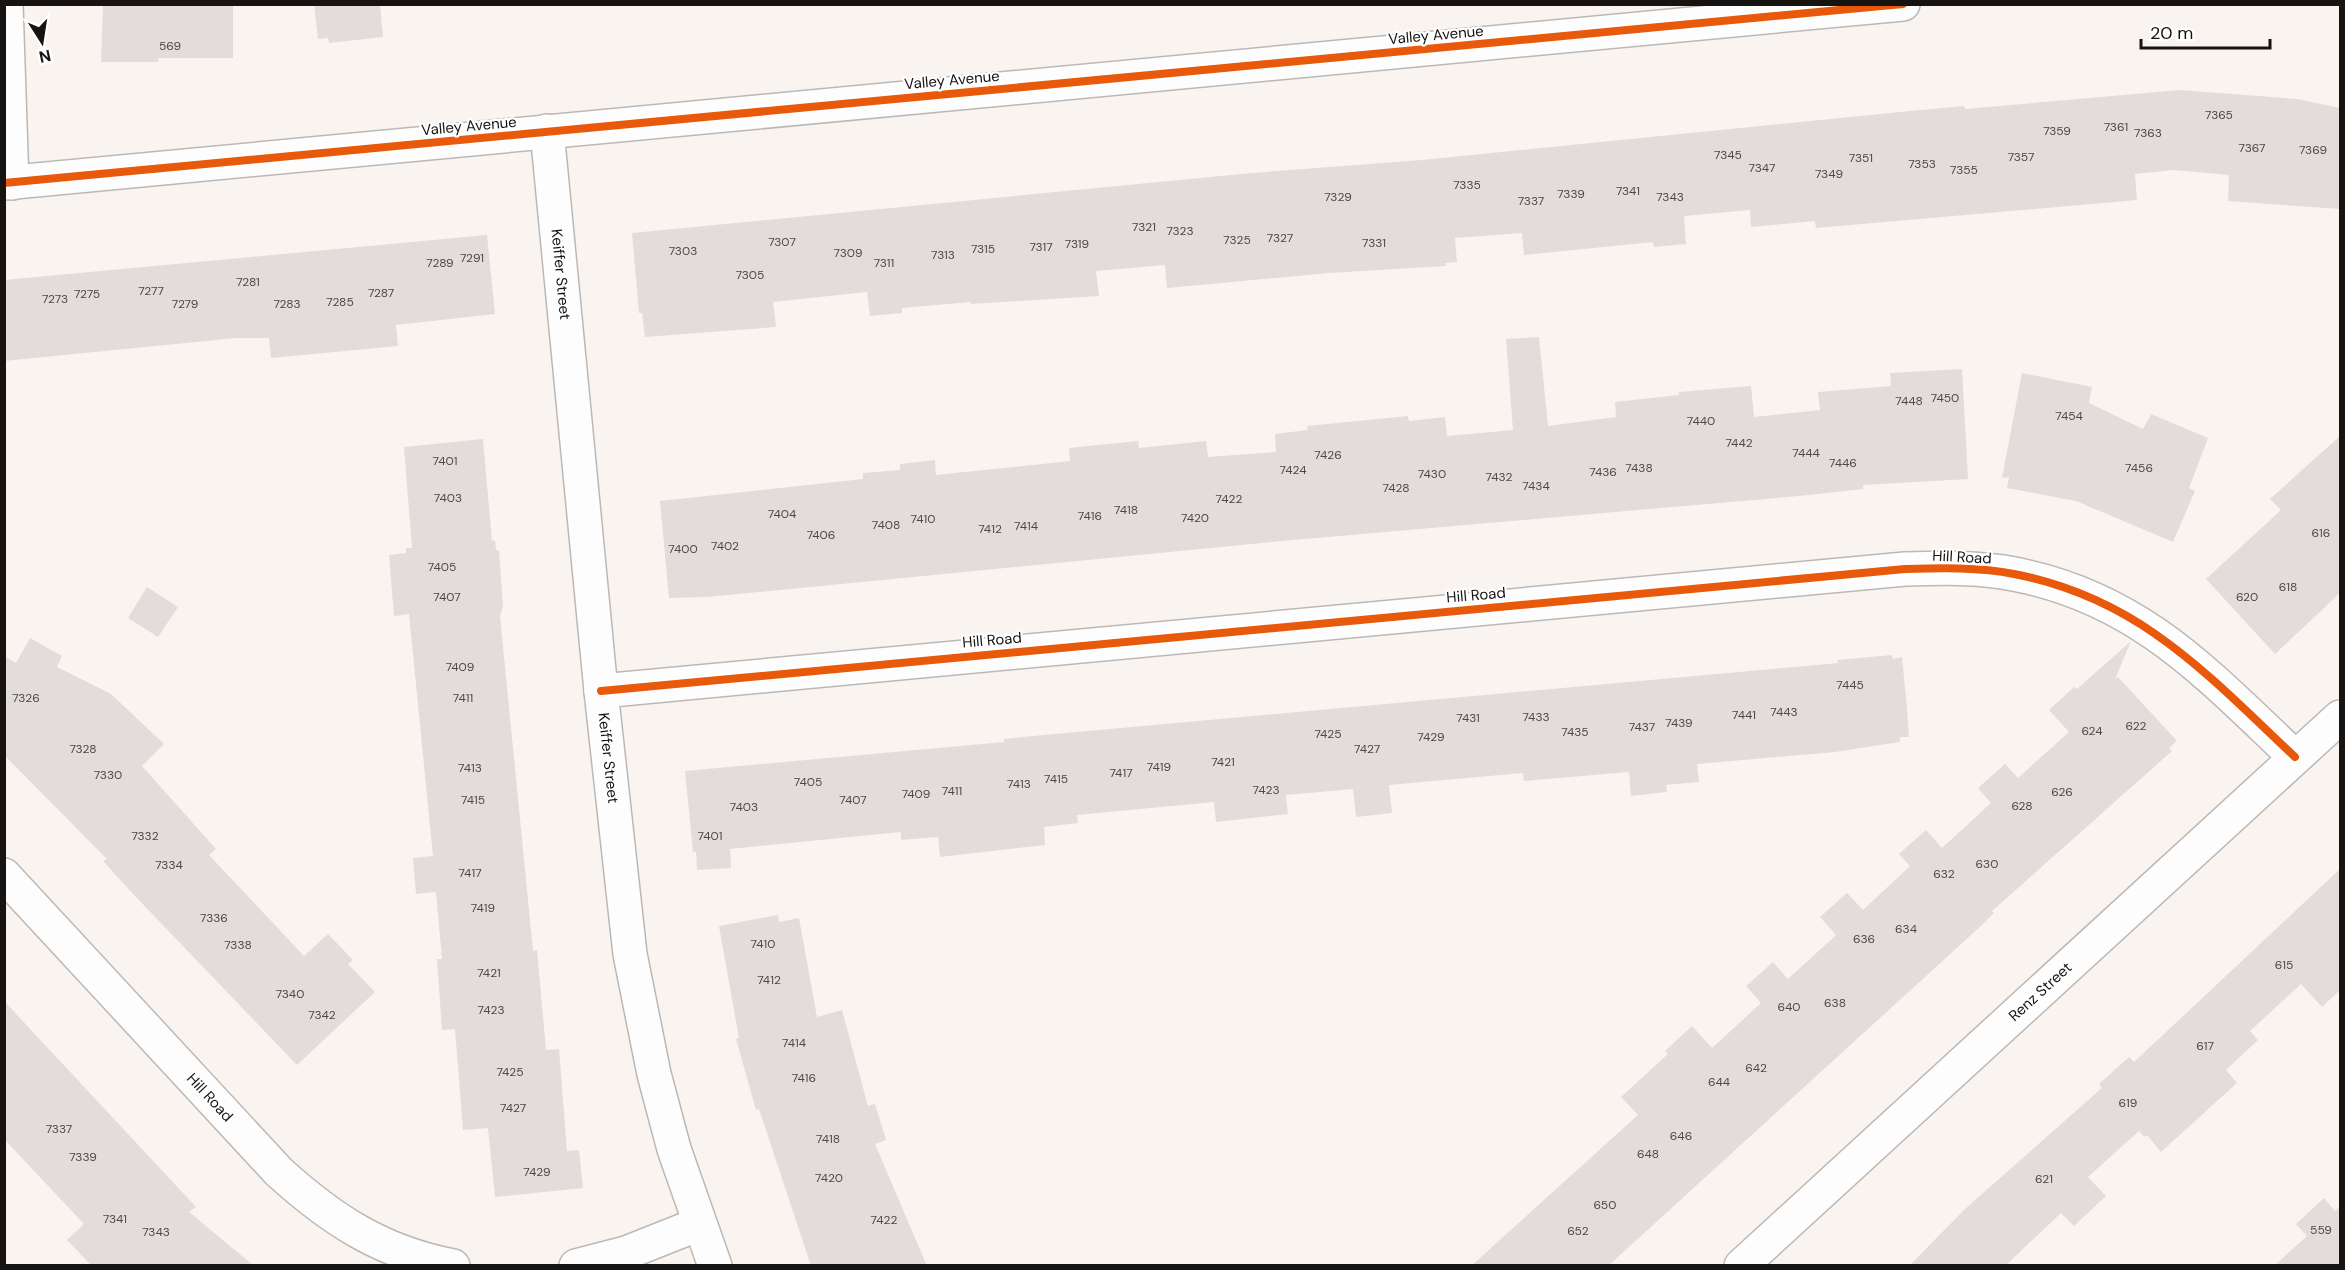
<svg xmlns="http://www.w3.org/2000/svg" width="2345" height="1270" font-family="'DM Sans',sans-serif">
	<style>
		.building { fill: #e2ddda }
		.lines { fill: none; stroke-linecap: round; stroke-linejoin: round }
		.street-casing { stroke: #bcb8b5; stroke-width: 36 }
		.secondary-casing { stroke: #bcb8b5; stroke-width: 36 }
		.street { stroke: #fefdfd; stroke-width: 33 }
		.secondary { stroke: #fefdfd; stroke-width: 33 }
		.cycleway-casing { stroke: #fff; stroke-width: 11 }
		.cycleway { stroke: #e8590c; stroke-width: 8 }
		.labels { text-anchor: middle; stroke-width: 4.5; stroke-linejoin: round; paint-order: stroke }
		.number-label { font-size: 12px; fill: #4b4845 }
		.street-label { font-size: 15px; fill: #161311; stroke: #fff }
	</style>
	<rect width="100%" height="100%" fill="#faf4f0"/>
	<g class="building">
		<path d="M103 4H233V58H158L159 62H101Z"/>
		<path d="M314 4H380L383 37 329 43 328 38 318 39Z"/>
		<path d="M2180 90 2297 99 2340 108V209L2228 201 2229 175 2174 170 2135 174 2137 200 1816 228 1815 221 1751 227 1750 210 1684 216 1686 244 1654 247 1653 242 1524 255 1522 233 1455 238 1457 262 1445 263 1446 266 1329 273 1167 288 1165 265 1096 271 1099 296 971 304 970 302 902 308V313L870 316 867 292 773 302 776 327 645 337 642 313H639L632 233 1252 173 1422 160 1910 111 1964 106 1965 109Z"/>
		<path d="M487 235 495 314 396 325 398 346 271 358 269 338H236L4 361V280Z"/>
		<path d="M1539 337 1548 426 1616 417 1615 402 1679 395V392L1751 386 1754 417 1820 410 1818 392 1891 386 1890 373 1962 369 1968 479 1863 485V489L1799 496 1293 540 707 597 669 598 660 501 863 479V473L900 470V464L935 460 936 475 1070 461 1069 448 1138 441 1139 448 1206 441 1208 457 1276 452 1275 434 1308 430 1307 426 1408 416 1409 421 1445 417 1447 436 1513 430 1506 339Z"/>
		<path d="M2022 373 2092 387 2089 403 2143 429 2151 414 2208 438 2189 488 2195 491 2173 542 2076 501 2007 488 2009 477 2002 478Z"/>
		<path d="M2340 436V593L2275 654 2206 579 2281 510 2270 499Z"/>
		<path d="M483 439 492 541 495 540 496 550H499L503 606 500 616 533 951 537 950 546 1050 559 1049 567 1151 579 1150 583 1188 495 1197 488 1128 463 1130 455 1029 442 1030 437 959H442L436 892 416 894 413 858 433 856 409 614 394 616 389 555 406 553V548H412L404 447Z"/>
		<path d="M147 587 178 607 158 637 128 618Z"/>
		<path d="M30 638 62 656 57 667 111 694 164 744 142 766 216 849 209 855 304 956 328 934 353 960 348 964 375 992 297 1065 133 894 103 861 107 859 4 755V656L16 663Z"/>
		<path d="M2131 641 2115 679 2118 677 2177 741 2169 748 2172 751 1992 911 1994 913 1982 925 1608 1266H1471L1638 1115 1621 1097 1668 1054 1665 1051 1692 1026 1712 1048 1761 1003 1746 986 1773 962 1788 979 1836 935 1820 917 1847 893 1863 910 1910 866 1899 854 1926 830 1942 848 1991 803 1978 788 2005 764 2018 778 2069 732 2049 710 2074 687 2077 689Z"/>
		<path d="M1892 655 1893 659 1902 657 1907 708 1909 737H1900V742L1835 752 1697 764 1699 782 1666 785 1667 792 1631 796 1629 772 1524 781 1523 773 1389 785 1392 813 1356 817 1353 789 1286 795 1288 814 1216 822 1214 802 1077 815 1078 823 1044 827 1045 845 940 857 938 837 901 840V832L730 849 731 868 697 870 696 852H693L685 771 1004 742V739L1033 736 1838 663 1837 660Z"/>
		<path d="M2340 869V990L2322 1007 2301 984 2250 1031 2258 1040 2226 1070 2237 1083 2161 1152 2147 1135 2144 1137 2139 1131 2088 1177 2106 1196 2074 1226 2061 1213 2005 1266H1909L1965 1209 2102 1088 2099 1084 2129 1057 2134 1062Z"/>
		<path d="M778 915 779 922 799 918 817 1017 842 1010 868 1106 875 1104 886 1140 875 1144 927 1266H811L759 1109 756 1110 736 1039 739 1038 719 926Z"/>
		<path d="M4 1001 196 1207 189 1212 254 1266H92L67 1240 84 1224 4 1139Z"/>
		<path d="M2324 1198 2335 1211 2340 1206V1266H2274L2307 1236 2296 1224Z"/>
	</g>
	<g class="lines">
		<g class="street-casing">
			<g id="street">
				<path d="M6 4 12 183"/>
				<path id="s1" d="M547 131 601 691 630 954 654 1074 674 1149 715 1266"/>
				<path d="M601 691 1905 569C1941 568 1979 567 2014 574 2139 598 2207 674 2295 757"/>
				<path id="s2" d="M4 875 279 1172C332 1220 381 1252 453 1266"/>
				<path d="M576 1266 626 1253 699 1224"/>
				<path id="s3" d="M1741 1266 2340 717"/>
			</g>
		</g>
		<g class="secondary-casing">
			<path id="secondary" d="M4 183 1903 4"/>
		</g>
		<use href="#street" class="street"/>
		<use href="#secondary" class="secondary"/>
		<g class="cycleway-casing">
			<g id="cycleway">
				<path d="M4 183 1903 4"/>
				<path d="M601 691 1905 569C1941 568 1979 567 2014 574 2139 598 2207 674 2295 757"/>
			</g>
		</g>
		<use href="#cycleway" class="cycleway"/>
	</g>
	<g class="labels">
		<g class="number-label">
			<text x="170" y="50">569</text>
			<text x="2219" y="119">7365</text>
			<text x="2116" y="131">7361</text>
			<text x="2057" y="135">7359</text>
			<text x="2148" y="137">7363</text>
			<text x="2252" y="152">7367</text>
			<text x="2313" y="154">7369</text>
			<text x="1728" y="159">7345</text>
			<text x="2021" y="161">7357</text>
			<text x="1861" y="162">7351</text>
			<text x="1922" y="168">7353</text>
			<text x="1762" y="172">7347</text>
			<text x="1964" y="174">7355</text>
			<text x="1829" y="178">7349</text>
			<text x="1467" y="189">7335</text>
			<text x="1628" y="195">7341</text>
			<text x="1571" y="198">7339</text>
			<text x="1338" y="201">7329</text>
			<text x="1670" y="201">7343</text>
			<text x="1531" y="205">7337</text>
			<text x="1144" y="231">7321</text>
			<text x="1180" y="235">7323</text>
			<text x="1280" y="242">7327</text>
			<text x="1237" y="244">7325</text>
			<text x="782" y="246">7307</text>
			<text x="1374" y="247">7331</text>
			<text x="1077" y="248">7319</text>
			<text x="1041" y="251">7317</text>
			<text x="983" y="253">7315</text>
			<text x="683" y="255">7303</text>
			<text x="848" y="257">7309</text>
			<text x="943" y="259">7313</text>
			<text x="472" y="262">7291</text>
			<text x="440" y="267">7289</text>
			<text x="884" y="267">7311</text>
			<text x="750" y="279">7305</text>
			<text x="248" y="286">7281</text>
			<text x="151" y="295">7277</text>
			<text x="381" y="297">7287</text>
			<text x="87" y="298">7275</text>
			<text x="55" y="303">7273</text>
			<text x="340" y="306">7285</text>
			<text x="185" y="308">7279</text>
			<text x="287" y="308">7283</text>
			<text x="1945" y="402">7450</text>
			<text x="1909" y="405">7448</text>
			<text x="2069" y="420">7454</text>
			<text x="1701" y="425">7440</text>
			<text x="1739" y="447">7442</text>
			<text x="1806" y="457">7444</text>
			<text x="1328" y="459">7426</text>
			<text x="445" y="465">7401</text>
			<text x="1843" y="467">7446</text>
			<text x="1639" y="472">7438</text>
			<text x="2139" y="472">7456</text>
			<text x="1293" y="474">7424</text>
			<text x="1603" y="476">7436</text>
			<text x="1432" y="478">7430</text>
			<text x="1499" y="481">7432</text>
			<text x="1536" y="490">7434</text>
			<text x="1396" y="492">7428</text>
			<text x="448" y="502">7403</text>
			<text x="1229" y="503">7422</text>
			<text x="1126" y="514">7418</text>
			<text x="782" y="518">7404</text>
			<text x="1090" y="520">7416</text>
			<text x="1195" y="522">7420</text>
			<text x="923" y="523">7410</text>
			<text x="886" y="529">7408</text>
			<text x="1026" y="530">7414</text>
			<text x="990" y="533">7412</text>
			<text x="2321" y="537">616</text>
			<text x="821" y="539">7406</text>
			<text x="725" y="550">7402</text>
			<text x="683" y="553">7400</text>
			<text x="442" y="571">7405</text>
			<text x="2288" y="591">618</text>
			<text x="447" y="601">7407</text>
			<text x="2247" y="601">620</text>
			<text x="460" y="671">7409</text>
			<text x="1850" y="689">7445</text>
			<text x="26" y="702">7326</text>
			<text x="463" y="702">7411</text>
			<text x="1784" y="716">7443</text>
			<text x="1744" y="719">7441</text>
			<text x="1536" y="721">7433</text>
			<text x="1468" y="722">7431</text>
			<text x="1679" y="727">7439</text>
			<text x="2136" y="730">622</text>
			<text x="1642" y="731">7437</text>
			<text x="2092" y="735">624</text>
			<text x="1575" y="736">7435</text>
			<text x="1328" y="738">7425</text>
			<text x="1431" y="741">7429</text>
			<text x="83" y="753">7328</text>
			<text x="1367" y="753">7427</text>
			<text x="1223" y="766">7421</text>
			<text x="1159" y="771">7419</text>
			<text x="470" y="772">7413</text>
			<text x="1121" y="777">7417</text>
			<text x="108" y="779">7330</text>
			<text x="1056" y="783">7415</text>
			<text x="808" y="786">7405</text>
			<text x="1019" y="788">7413</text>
			<text x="1266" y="794">7423</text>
			<text x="952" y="795">7411</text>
			<text x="2062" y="796">626</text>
			<text x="916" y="798">7409</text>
			<text x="473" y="804">7415</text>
			<text x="853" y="804">7407</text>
			<text x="2022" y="810">628</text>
			<text x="744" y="811">7403</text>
			<text x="145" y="840">7332</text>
			<text x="710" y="840">7401</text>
			<text x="1987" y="868">630</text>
			<text x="169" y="869">7334</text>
			<text x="470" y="877">7417</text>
			<text x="1944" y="878">632</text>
			<text x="483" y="912">7419</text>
			<text x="214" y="922">7336</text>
			<text x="1906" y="933">634</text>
			<text x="1864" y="943">636</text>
			<text x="763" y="948">7410</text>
			<text x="238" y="949">7338</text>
			<text x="2284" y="969">615</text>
			<text x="489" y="977">7421</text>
			<text x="769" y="984">7412</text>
			<text x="290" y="998">7340</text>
			<text x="1835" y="1007">638</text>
			<text x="1789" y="1011">640</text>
			<text x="491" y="1014">7423</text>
			<text x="322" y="1019">7342</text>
			<text x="794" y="1047">7414</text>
			<text x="2205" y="1050">617</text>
			<text x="1756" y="1072">642</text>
			<text x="510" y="1076">7425</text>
			<text x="804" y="1082">7416</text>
			<text x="1719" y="1086">644</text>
			<text x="2128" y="1107">619</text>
			<text x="513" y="1112">7427</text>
			<text x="59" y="1133">7337</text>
			<text x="1681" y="1140">646</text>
			<text x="828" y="1143">7418</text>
			<text x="1648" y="1158">648</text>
			<text x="83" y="1161">7339</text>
			<text x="537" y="1176">7429</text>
			<text x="829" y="1182">7420</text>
			<text x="2044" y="1183">621</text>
			<text x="1605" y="1209">650</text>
			<text x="115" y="1223">7341</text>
			<text x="884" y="1224">7422</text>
			<text x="2321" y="1234">559</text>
			<text x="1578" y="1235">652</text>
			<text x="156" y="1236">7343</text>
		</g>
		<g class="street-label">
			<text transform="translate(1436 35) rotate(-5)" y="5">Valley Avenue</text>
			<text transform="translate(952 80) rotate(-5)" y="5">Valley Avenue</text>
			<text transform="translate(469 126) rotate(-5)" y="5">Valley Avenue</text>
			<text dy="5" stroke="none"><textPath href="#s1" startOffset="144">Keiffer Street</textPath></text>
			<text transform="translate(1962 557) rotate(3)" y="5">Hill Road</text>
			<text transform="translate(1476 595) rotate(-5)" y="5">Hill Road</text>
			<text transform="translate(992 640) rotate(-5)" y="5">Hill Road</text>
			<text dy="5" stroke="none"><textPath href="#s1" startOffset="630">Keiffer Street</textPath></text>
			<text dy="5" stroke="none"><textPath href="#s3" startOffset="406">Renz Street</textPath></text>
			<text dy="5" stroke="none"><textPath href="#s2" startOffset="303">Hill Road</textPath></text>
		</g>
	</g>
	<rect width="2345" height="1270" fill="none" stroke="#161311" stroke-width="12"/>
	<g transform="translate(42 42) rotate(168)" stroke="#ffffff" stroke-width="4.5" paint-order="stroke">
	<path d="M0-4.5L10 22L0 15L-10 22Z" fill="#161311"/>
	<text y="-9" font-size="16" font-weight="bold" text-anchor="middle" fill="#161311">N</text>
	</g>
	<path d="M2141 39v9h129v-9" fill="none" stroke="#161311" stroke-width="3"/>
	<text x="2150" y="39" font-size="18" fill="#161311" stroke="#ffffff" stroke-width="4.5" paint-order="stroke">20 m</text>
</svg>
